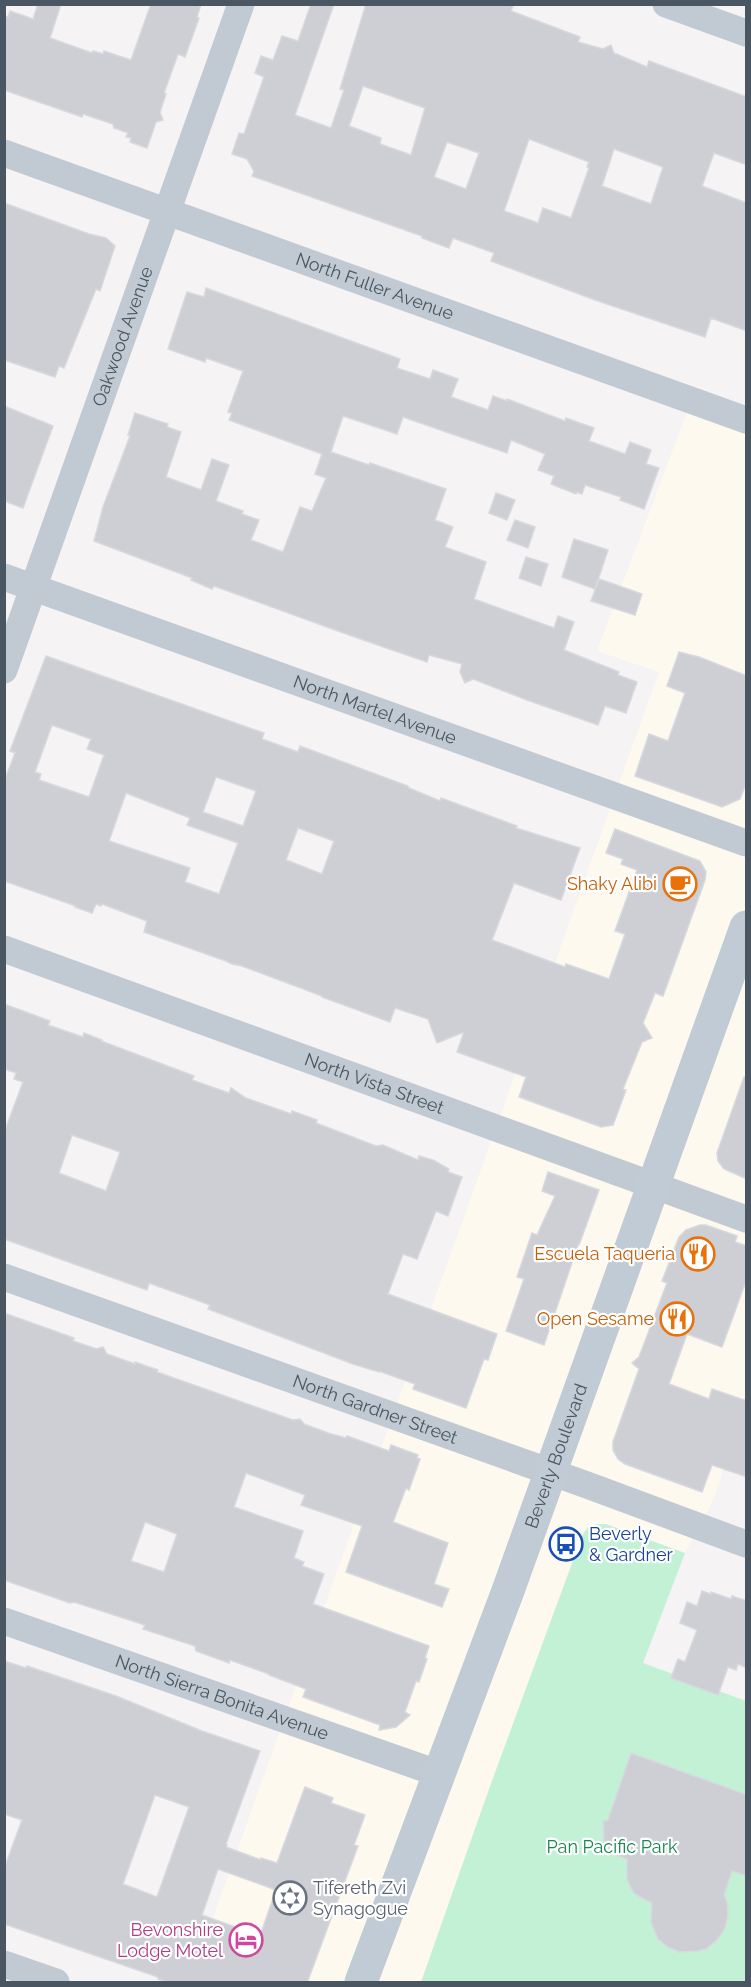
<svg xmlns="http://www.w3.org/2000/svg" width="751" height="1987" font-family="Raleway,sans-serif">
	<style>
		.commercial { fill: #fdf9ef }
		.green { fill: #c3f1d5 }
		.building { fill: #cdcfd5; stroke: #d7d9de; stroke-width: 1.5; fill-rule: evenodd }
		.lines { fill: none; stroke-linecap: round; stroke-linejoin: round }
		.street { stroke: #c1cad2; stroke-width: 27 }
		.secondary { stroke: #c1cbd6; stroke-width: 33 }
		.labels { text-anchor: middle; stroke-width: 4.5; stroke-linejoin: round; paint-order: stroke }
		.street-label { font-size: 18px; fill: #4a5661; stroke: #fff }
		.food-label { font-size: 18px; fill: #c56008; stroke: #fff; text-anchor: end }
		.transit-label { font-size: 18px; fill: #164399; stroke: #fff; text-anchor: start }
		.park-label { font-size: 18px; fill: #17864f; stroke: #fff }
		.worship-label { font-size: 18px; fill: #5b616d; stroke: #fff; text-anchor: start }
		.hotel-label { font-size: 18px; fill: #b23c85; stroke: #fff; text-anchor: end }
	</style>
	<rect width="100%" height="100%" fill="#f5f3f3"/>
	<path class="commercial" d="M692 399 746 418V1407L712 1503 685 1553 606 1524 592 1525 422 1982H190L659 672 597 651Z"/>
	<path class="green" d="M596 1524H606L685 1553 643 1663 746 1701V1982H421L489 1789 582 1536 587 1528Z"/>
	<g class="building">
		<path d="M38 4H61L50 38 92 53 93 51 103 54 104 51 131 60 151 4H201L197 17 199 18 185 57 178 54 164 93 166 94 160 112 163 120 156 122 147 148 130 142 131 138 126 137 128 133 114 128 113 124 83 114 82 117 4 90V16L8 17 10 11 33 19Z"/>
		<path d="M311 4H334L295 115 331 128 344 90 340 89 366 4H514L511 11 580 37 578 42 603 49 611 45 614 53 647 67 649 61 747 97V165L714 153 702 186 747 203V331L711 318 705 337 595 300 491 261 494 253 453 238 449 248 422 238V236L252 176 254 171 247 159 232 154 239 133 244 134 264 77 255 73 261 56 273 60 282 36 298 41ZM363 86 425 108 411 155 380 144 381 138 349 126ZM529 139 589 162 587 167 589 168 571 218 543 208 538 223 504 211ZM447 142 479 153 466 189 434 177ZM614 149 663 167 651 204 602 186Z"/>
		<path d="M4 203 89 234 106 238 115 246 100 291 96 289 64 368 59 366 55 377 4 360Z"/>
		<path d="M206 288 400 359 397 368 430 379 433 370 458 379 451 397 488 410 493 396 507 401V399L565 421 566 418 594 428 589 441 625 454 630 442 651 450 646 464 659 468 644 509 620 500 621 497 585 485 582 494 576 492V494L551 484 554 476 538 470 545 454 511 440 507 453 403 417 397 434 343 416 331 452 369 465 370 463 446 489 435 520 453 527 445 547 486 562 474 599 554 628 558 616 574 622 564 650 619 672 618 675 637 682 626 713 605 706 598 725 527 700 473 679 465 683 460 672 462 664 429 655 427 662 349 635 214 586 212 589 191 580 192 578 94 541 103 507 130 436 128 435 135 413 168 424 167 427 181 432 166 477 201 490 212 459 229 465 216 501 243 511 242 514 259 520 251 540 283 552 300 507 312 511 326 478 315 474 322 454 229 420 232 413 228 412 243 371 206 358 205 362 168 349 187 292 204 297Z"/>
		<path d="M4 406 53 426 23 508 4 501Z"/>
		<path d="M496 493 515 500 507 520 489 513Z"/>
		<path d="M515 520 535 527 528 548 507 540Z"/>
		<path d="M574 539 608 550 595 589 562 577Z"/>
		<path d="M526 557 548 564 541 586 519 578Z"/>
		<path d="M599 579 642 594 635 615 591 601Z"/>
		<path d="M679 652 699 657 747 676V781L740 799 722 807 635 776 649 734 668 741 685 693 667 686Z"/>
		<path d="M46 656 264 733 262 739 298 752 300 746 408 786 409 788 440 801 441 798 517 826 516 828 580 848 561 900 514 883 492 940 565 967 566 964 609 979 625 934 615 931 637 870 621 864 623 859 606 853 615 829 700 861 706 872 705 880 663 996 655 993 643 1023 652 1038 642 1042 623 1089 626 1090 613 1125 601 1127 519 1097 526 1077 457 1052 464 1032 437 1043 428 1019 395 1008 390 1022 322 997V996L242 966 232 964 226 961 144 932 147 921 102 904 101 906 96 904 92 913 75 907 76 906 4 881V782L15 753 10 751ZM52 725 91 739 87 749 104 755 89 797 39 780 41 774 35 772ZM216 777 256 791 243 826 203 812ZM126 793 190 818 187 825 238 843 219 894 185 882 190 868 109 841ZM298 828 334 841 322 874 286 860Z"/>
		<path d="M4 1004 50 1021 48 1025 83 1037 84 1033 102 1040 101 1041 194 1076 192 1080 229 1093 231 1088 246 1098 291 1114 292 1111 317 1120 316 1123 376 1146 383 1145 418 1160 419 1156 433 1160 449 1169 448 1172 462 1177 448 1216 436 1211 417 1259 403 1254 388 1294 497 1334 488 1360 484 1359 466 1408 413 1389 415 1384 379 1371V1372L353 1364 224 1315 208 1309 210 1305 149 1283 147 1290 4 1239V1133L23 1082 14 1079 16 1073 4 1069ZM72 1135 120 1152 106 1191 59 1173Z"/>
		<path d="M744 1077H747V1179L724 1169 718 1161 717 1153Z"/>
		<path d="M548 1172 599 1190 579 1245H578L544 1345 506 1331 524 1279 517 1277 532 1233 537 1235 555 1196 542 1191Z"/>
		<path d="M700 1225H706L737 1236 735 1242 747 1246V1278L722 1347 687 1334 669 1384 709 1399 712 1389 747 1401V1477L712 1465 702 1492 625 1464 618 1459 613 1450V1442L639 1369 632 1363 639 1357 667 1283 662 1281 679 1237 686 1230Z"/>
		<path d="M4 1313 74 1338 73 1341 97 1349 103 1347 107 1354 135 1364V1362L158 1370 157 1372 293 1420 300 1419 304 1424 328 1433 346 1438 347 1436 389 1451 391 1445 418 1455 417 1458 420 1459 409 1490 406 1488 393 1522 448 1543 434 1584 449 1589 442 1607 346 1572 362 1526 301 1505 305 1495 246 1473 234 1507 303 1531 294 1558 304 1562 302 1566 324 1574 313 1604 429 1646 425 1658 427 1659 419 1682 416 1681 405 1712 410 1715 396 1727 379 1730 380 1725 303 1697 306 1689 269 1675V1674L230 1660 229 1663 196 1651 195 1646 143 1629 145 1625 74 1602 70 1603 4 1580ZM145 1522 177 1534 164 1572 131 1561Z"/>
		<path d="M702 1591 711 1594V1592L731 1599 732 1596 747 1601V1668L738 1664 736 1670 728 1667 718 1695 671 1678 678 1659 685 1662 697 1630 680 1623 687 1602 697 1606Z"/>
		<path d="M4 1661 26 1668 27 1666 116 1696 202 1731 260 1751 226 1844 227 1845 226 1847 261 1860V1858L277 1863 305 1787 333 1798 331 1803 365 1815 354 1845 358 1846 307 1983H169L158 1979V1977L4 1924V1869L22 1820 4 1814ZM155 1795 189 1807 157 1897 123 1884ZM218 1869 276 1890 260 1936 202 1915Z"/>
		<path d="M631 1753 747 1795V1876L732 1871 724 1895 727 1902 728 1915 725 1928 717 1940 706 1949 698 1951 679 1952 668 1947 658 1939 651 1922 652 1903 638 1896 633 1892 627 1879V1859L613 1854 604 1840 603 1821 608 1820Z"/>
	</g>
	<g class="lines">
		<g class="street">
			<path d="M666 4 746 33"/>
			<path id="s1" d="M4 153 746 420"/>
			<path id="s2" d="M4 577 746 843"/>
			<path id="s3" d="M4 670 241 4"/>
			<path id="s4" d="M4 949 746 1219"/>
			<path id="s5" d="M4 1277 587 1485 746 1544"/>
			<path id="s6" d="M4 1621 440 1774"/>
			<path d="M4 1964 56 1982"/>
		</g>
		<path class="secondary" id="s7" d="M361 1982 509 1588 746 927"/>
	</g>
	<defs>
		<g id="cafe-ring" transform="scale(1.725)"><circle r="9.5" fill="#fff" stroke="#e8710a" stroke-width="1.5"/><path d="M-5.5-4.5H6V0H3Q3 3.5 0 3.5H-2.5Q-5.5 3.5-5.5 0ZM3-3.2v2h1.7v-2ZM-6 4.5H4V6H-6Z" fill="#e8710a"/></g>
		<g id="restaurant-ring" transform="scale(1.725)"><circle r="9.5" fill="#fff" stroke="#e8710a" stroke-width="1.5"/><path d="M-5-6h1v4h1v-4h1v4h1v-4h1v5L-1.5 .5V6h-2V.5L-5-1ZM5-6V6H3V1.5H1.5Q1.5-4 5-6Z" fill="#e8710a"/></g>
		<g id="bus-ring" transform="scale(1.725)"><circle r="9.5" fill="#fff" stroke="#1a4fb4" stroke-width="1.5"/><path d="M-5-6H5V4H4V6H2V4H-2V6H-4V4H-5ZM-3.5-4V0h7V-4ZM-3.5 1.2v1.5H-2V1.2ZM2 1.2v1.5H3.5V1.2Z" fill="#1a4fb4"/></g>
		<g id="synagogue-ring" transform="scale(1.725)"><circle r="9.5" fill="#fff" stroke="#6b7280" stroke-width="1.5"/><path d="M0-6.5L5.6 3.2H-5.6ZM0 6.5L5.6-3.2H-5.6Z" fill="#6b7280"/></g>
		<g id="hotel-ring" transform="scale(1.725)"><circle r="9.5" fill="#fff" stroke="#d1479c" stroke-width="1.5"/><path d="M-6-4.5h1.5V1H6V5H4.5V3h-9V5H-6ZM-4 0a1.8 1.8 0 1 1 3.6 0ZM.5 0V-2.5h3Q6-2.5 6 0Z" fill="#d1479c"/></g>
	</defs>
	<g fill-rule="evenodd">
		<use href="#cafe-ring" x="680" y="884"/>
		<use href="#restaurant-ring" x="698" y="1254"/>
		<use href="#restaurant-ring" x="677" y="1319"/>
		<use href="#bus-ring" x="566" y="1544"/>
		<use href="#synagogue-ring" x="290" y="1898"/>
		<use href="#hotel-ring" x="246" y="1940"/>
	</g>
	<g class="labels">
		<g class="street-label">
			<text dy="6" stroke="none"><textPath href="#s1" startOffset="394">North Fuller Avenue</textPath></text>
			<text dy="6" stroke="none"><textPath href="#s3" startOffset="354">Oakwood Avenue</textPath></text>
			<text dy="6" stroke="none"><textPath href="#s2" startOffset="394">North Martel Avenue</textPath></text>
			<text dy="6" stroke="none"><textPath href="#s4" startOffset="394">North Vista Street</textPath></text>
			<text dy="6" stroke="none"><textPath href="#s5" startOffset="394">North Gardner Street</textPath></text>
			<text dy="6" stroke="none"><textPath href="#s7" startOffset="561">Beverly Boulevard</textPath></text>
			<text dy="6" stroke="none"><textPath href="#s6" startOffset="231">North Sierra Bonita Avenue</textPath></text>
		</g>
		<g class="food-label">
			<text x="657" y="890">Shaky Alibi</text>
			<text x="675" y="1260">Escuela Taqueria</text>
			<text x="654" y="1325">Open Sesame</text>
		</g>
		<g class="transit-label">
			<text x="589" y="1540">Beverly<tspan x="589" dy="21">&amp; Gardner</tspan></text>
		</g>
		<g class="park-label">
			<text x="612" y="1853">Pan Pacific Park</text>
		</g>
		<g class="worship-label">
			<text x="313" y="1894">Tifereth Zvi<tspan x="313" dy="21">Synagogue</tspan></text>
		</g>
		<g class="hotel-label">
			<text x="223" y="1936">Bevonshire<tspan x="223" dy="21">Lodge Motel</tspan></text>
		</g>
	</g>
	<rect width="751" height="1987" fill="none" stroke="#4a5661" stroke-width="12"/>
</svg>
